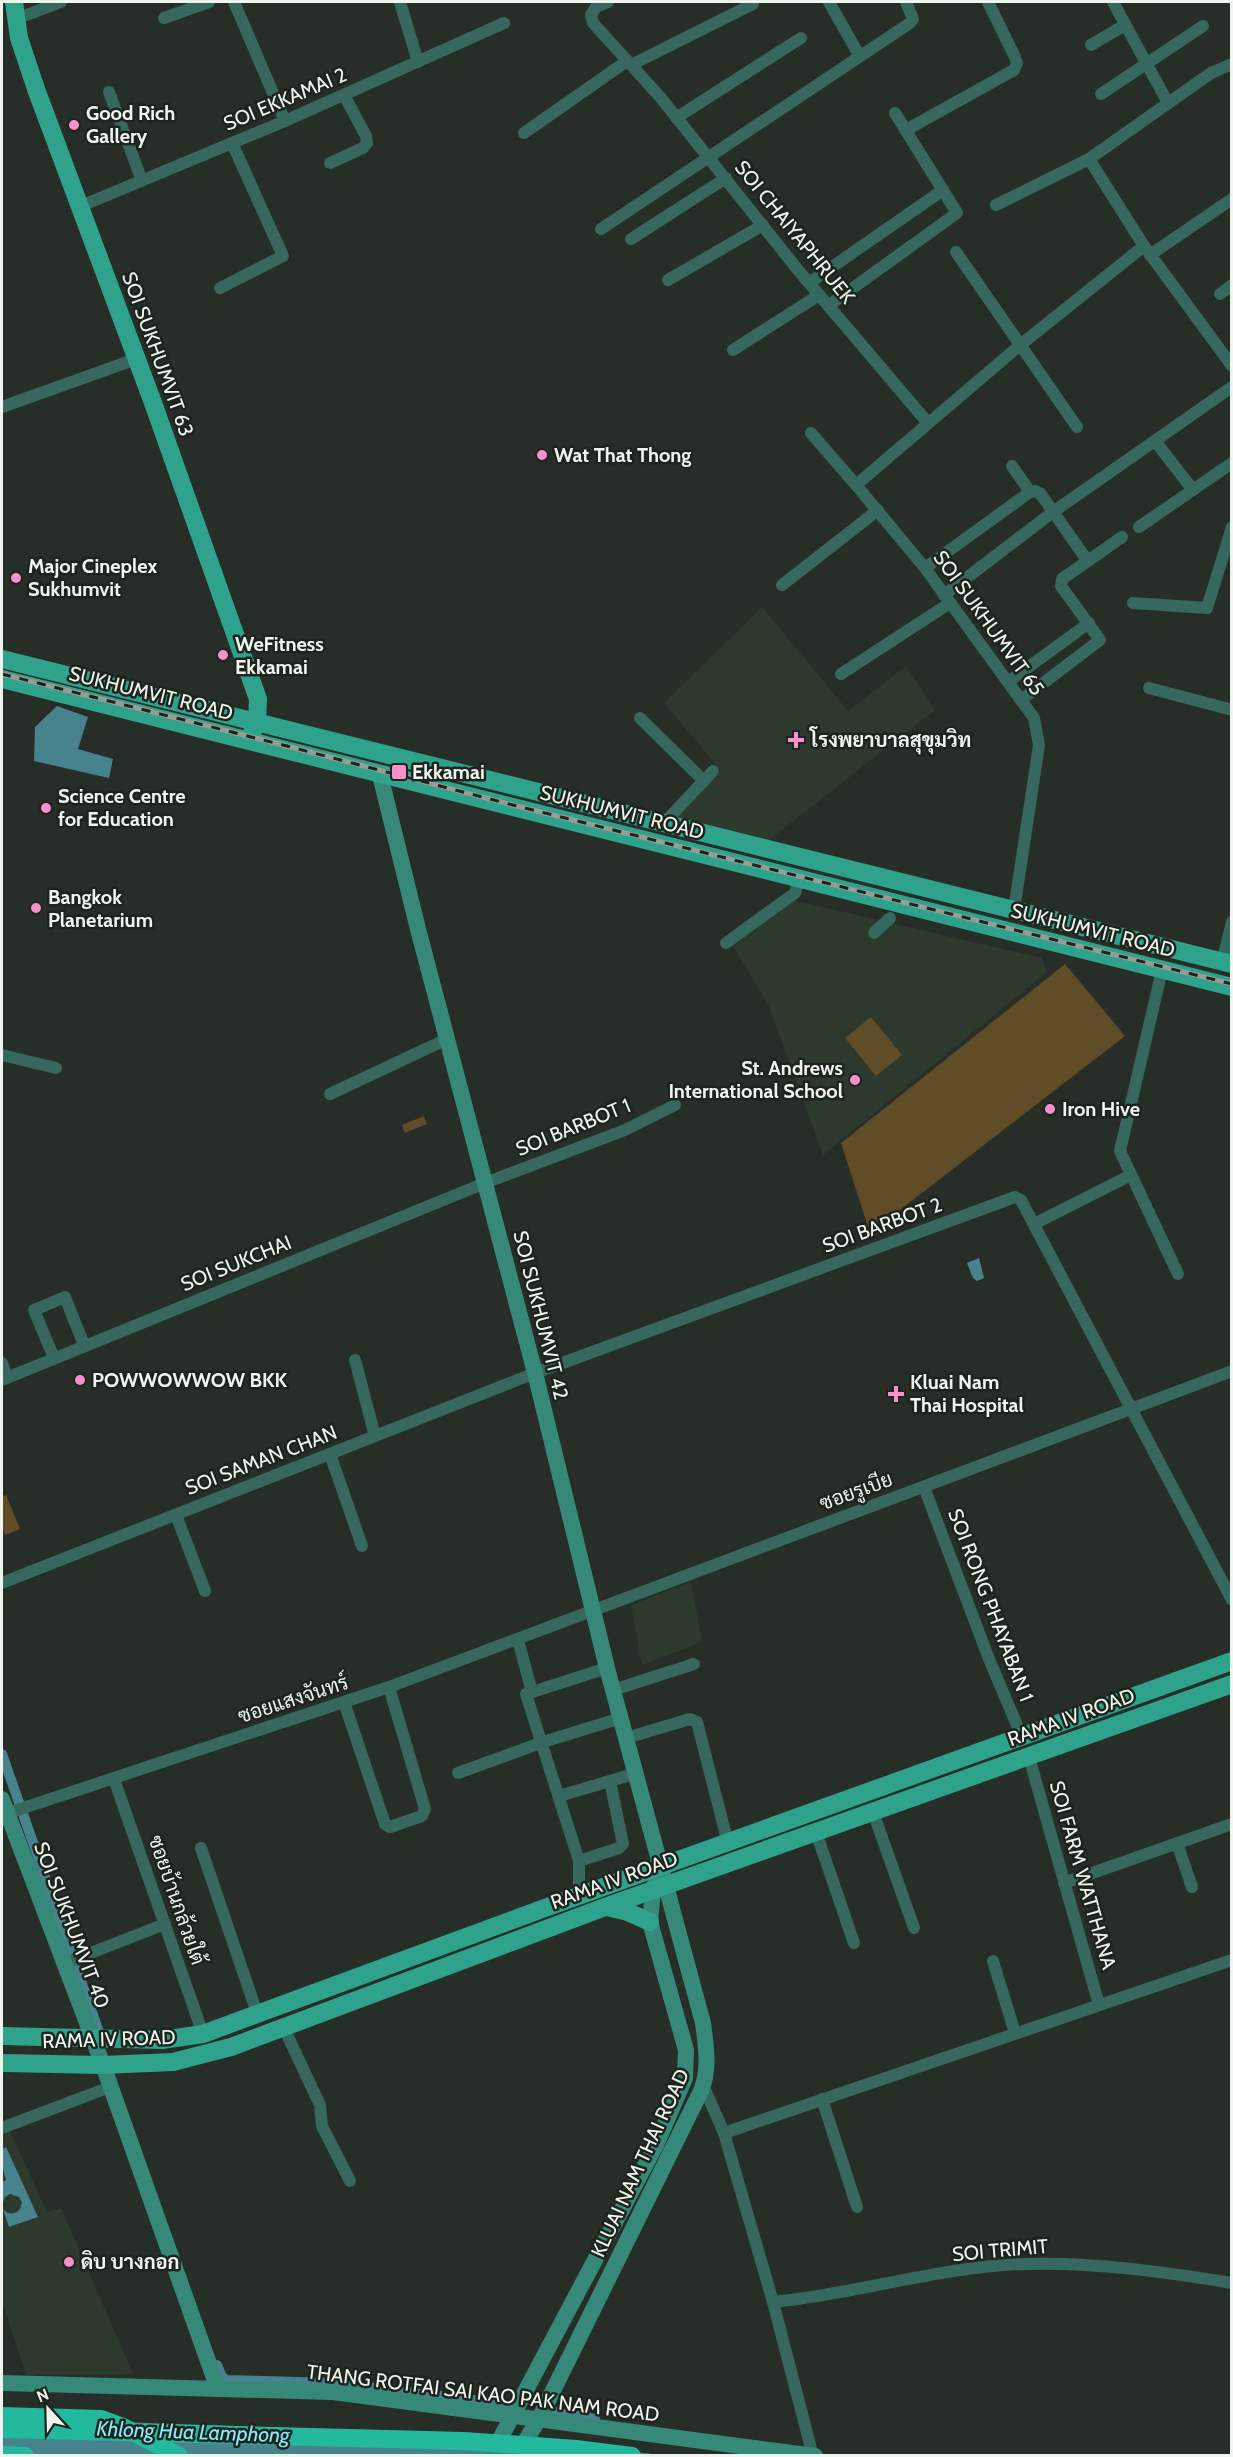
<svg xmlns="http://www.w3.org/2000/svg" width="1233" height="2457" font-family="Cabin,Sarabun,sans-serif">
	<style>
		.built { fill: #2d392d }
		.green { fill: #604c26 }
		.water { fill: #47838d }
		.lines { fill: none; stroke-linecap: round; stroke-linejoin: round }
		.canal { stroke: #47838d; stroke-width: 10 }
		.street { stroke: #37685d; stroke-width: 12 }
		.secondary { stroke: #368978; stroke-width: 16 }
		.primary { stroke: #2fa28c; stroke-width: 18 }
		.highway { stroke: #22b99f; stroke-width: 18 }
		.rail-casing { stroke: #969c96; stroke-width: 5 }
		.rail { stroke: #1d241d; stroke-width: 3; stroke-dasharray: 9; stroke-linecap: butt }
		.highway-bridge { stroke: #22b99f; stroke-width: 18 }
		.poi-dot { fill: #f890cb; stroke: #1d241d; stroke-width: 2 }
		.labels { text-anchor: middle; stroke-width: 5; stroke-linejoin: round; paint-order: stroke }
		.street-label { font-size: 20px; fill: #eff4ef; stroke: #1d241d }
		.poi-label { font-size: 20px; font-weight: bold; fill: #eff4ef; stroke: #1d241d; text-anchor: start }
		.water-label { font-size: 21px; font-style: italic; fill: #8becfc; stroke: #1d241d }
	</style>
	<rect width="100%" height="100%" fill="#272e27"/>
	<g class="built">
		<path d="M762 607 848 711 906 666 935 710 760 847 676 818 720 769 664 703Z"/>
		<path d="M792 900 1042 958 1047 972 823 1155 768 1004 733 946Z"/>
		<path d="M691 1582 702 1642 642 1665 631 1605Z"/>
		<path d="M9 2129 47 2212 61 2208 133 2374 26 2375 2 2301V2132Z"/>
	</g>
	<g class="green">
		<path d="M1065 964 1125 1036 870 1233 841 1143Z"/>
		<path d="M871 1017 902 1055 876 1076 845 1038Z"/>
		<path d="M424 1116 427 1124 405 1133 402 1125Z"/>
		<path d="M6 1495 20 1529 5 1535 2 1526V1497Z"/>
	</g>
	<g class="water">
		<path d="M57 706 88 717 78 749 113 759 109 778 34 761 35 727Z"/>
		<path d="M979 1258 984 1278 977 1281 973 1278 967 1263Z"/>
		<path d="M6 2147 38 2217 9 2227 3 2209C8 2215 15 2215 20 2209L22 2203 19 2197 10 2194 5 2197 2 2204V2182L6 2180 2 2166V2149Z"/>
		<path d="M2 2418 495 2435 660 2455 2 2456Z"/>
	</g>
	<g class="lines">
		<g class="canal">
			<path d="M2 1754 73 1957"/>
			<path d="M77 1970 99 2032"/>
			<path d="M217 2365 222 2377 227 2380 334 2383 506 2404"/>
			<path d="M553 2412 595 2419"/>
		</g>
		<g class="street">
			<path d="M234 2 285 121"/>
			<path d="M400 2 418 62"/>
			<path d="M608 2 596 7 591 15 593 23 661 98 798 270 928 423"/>
			<path d="M829 2 859 55"/>
			<path d="M1113 2 1168 103"/>
			<path d="M164 18 209 2"/>
			<path d="M16 19 61 2"/>
			<path d="M1091 45 1125 25"/>
			<path d="M631 65 753 4"/>
			<path d="M109 92 142 181"/>
			<path d="M1101 94 1203 26"/>
			<path d="M676 118 801 38"/>
			<path d="M906 130 1014 70 1017 63 1014 55 988 2"/>
			<path d="M524 133 627 61"/>
			<path d="M1089 159 1144 246 1232 366"/>
			<path d="M330 163 363 148 367 143 366 136 344 95"/>
			<path d="M996 205 1089 159 1211 73 1232 64"/>
			<path d="M81 206 285 121 504 23"/>
			<path d="M601 229 910 23 913 19 906 2"/>
			<path d="M631 239 726 178"/>
			<path d="M956 252 1077 427"/>
			<path d="M1150 255 1232 199"/>
			<path d="M668 280 763 225"/>
			<path d="M809 283 943 190"/>
			<path d="M220 288 283 256 232 143"/>
			<path d="M1220 294 1232 285"/>
			<path d="M828 306 957 213 895 113"/>
			<path d="M733 350 819 295"/>
			<path d="M2 407 136 359"/>
			<path d="M811 433 856 485"/>
			<path d="M1155 441 1193 490"/>
			<path d="M1012 466 1030 492"/>
			<path d="M1139 527 1232 463"/>
			<path d="M925 568 1030 492 1035 491 1040 493 1087 560"/>
			<path d="M782 585 878 510"/>
			<path d="M944 595 1053 512 1232 387"/>
			<path d="M1133 603 1207 608 1232 527"/>
			<path d="M841 674 950 603"/>
			<path d="M1008 682 1089 623"/>
			<path d="M1149 688 1232 710"/>
			<path d="M1021 700 1100 640 1061 586 1062 579 1122 537"/>
			<path d="M640 718 704 781"/>
			<path d="M664 823 713 771"/>
			<path d="M1014 910 1039 745 1034 718 925 568 856 485 1019 346 1144 246"/>
			<path d="M874 933 890 918"/>
			<path d="M726 943 795 893 799 880"/>
			<path d="M1222 962 1232 922"/>
			<path d="M1162 970 1120 1151 1178 1274"/>
			<path d="M2 1055 56 1068"/>
			<path d="M330 1094 447 1039"/>
			<path d="M1034 1224 1131 1175"/>
			<path d="M54 1358 34 1310 65 1297 84 1345"/>
			<path d="M355 1360 375 1436"/>
			<path d="M2 1363 7 1378"/>
			<path d="M2 1380 485 1183 625 1130 675 1105"/>
			<path d="M330 1454 362 1546"/>
			<path d="M924 1487 989 1659 1022 1737"/>
			<path d="M176 1515 205 1591"/>
			<path d="M2 1583 535 1373 1015 1197 1021 1200 1232 1600"/>
			<path d="M518 1640 532 1692"/>
			<path d="M613 1690 694 1664"/>
			<path d="M344 1702 385 1824 390 1827 422 1816 425 1809 389 1687"/>
			<path d="M626 1738 690 1719 697 1722 728 1843"/>
			<path d="M1029 1757 1099 2005"/>
			<path d="M458 1773 543 1742 621 1718"/>
			<path d="M114 1779 203 2034"/>
			<path d="M559 1796 637 1773"/>
			<path d="M873 1812 914 1928"/>
			<path d="M2 1815 389 1687 1232 1371"/>
			<path d="M816 1832 854 1943"/>
			<path d="M1177 1843 1192 1887"/>
			<path d="M201 1848 258 2016"/>
			<path d="M579 1861 619 1848 623 1844 610 1781"/>
			<path d="M1064 1883 1232 1824"/>
			<path d="M579 1895V1861L526 1694 607 1668"/>
			<path d="M993 1961 1015 2033"/>
			<path d="M65 1963 165 1924"/>
			<path d="M284 2028 320 2105 322 2126 350 2181"/>
			<path d="M703 2085 724 2133 773 2302 813 2456"/>
			<path d="M822 2099 857 2207"/>
			<path d="M2 2128 110 2087"/>
			<path d="M724 2133 1232 1960"/>
			<path d="M773 2302C858 2294 941 2266 1026 2264 1095 2262 1164 2272 1232 2283"/>
		</g>
		<g class="secondary">
			<path d="M380 775 418 929 535 1373 607 1668 703 2023C706 2046 710 2069 701 2091L539 2419 516 2456"/>
			<path d="M2 1799 103 2065 218 2389"/>
			<path d="M2 2383 333 2392 815 2456"/>
			<path d="M491 2456 656 2145 685 2078 686 2050 650 1922 653 1890 657 1878"/>
		</g>
		<g class="primary">
			<path d="M14 2 19 38 36 89 152 400 258 699 257 722 252 733"/>
			<path d="M2 659 1232 964"/>
			<path d="M2 679 1232 987"/>
			<path d="M607 1907 628 1912 650 1922"/>
			<path d="M2 2036 162 2040 203 2034 542 1909 1232 1661"/>
			<path d="M2 2063 103 2065 173 2062 231 2047 605 1907 1232 1684"/>
		</g>
		<g class="highway">
			<path d="M2 2416 101 2419 123 2427 179 2456"/>
			<path d="M2 2455 25 2456"/>
		</g>
		<g class="rail-casing">
			<path id="rail" d="M2 674 283 745 513 805 1232 984"/>
		</g>
		<use href="#rail" class="rail"/>
		<path class="highway-bridge" d="M2 2429 464 2441 576 2449 632 2456"/>
	</g>
	<g class="poi-dot">
		<circle cx="74" cy="125" r="6"/>
		<circle cx="542" cy="455" r="6"/>
		<circle cx="16" cy="578" r="6"/>
		<circle cx="223" cy="655" r="6"/>
		<path d="M793 731h6v6h6v6h-6v6h-6v-6h-6v-6h6z"/>
		<rect x="391" y="764" width="16" height="16" rx="3"/>
		<circle cx="46" cy="808" r="6"/>
		<circle cx="36" cy="908" r="6"/>
		<circle cx="855" cy="1080" r="6"/>
		<circle cx="1050" cy="1109" r="6"/>
		<circle cx="80" cy="1380" r="6"/>
		<path d="M893 1385h6v6h6v6h-6v6h-6v-6h-6v-6h6z"/>
		<circle cx="69" cy="2262" r="6"/>
	</g>
	<g class="labels">
		<g class="street-label">
			<text transform="translate(285 99) rotate(-23)" y="7">SOI EKKAMAI 2</text>
			<text transform="translate(795 232) rotate(51)" y="7">SOI CHAIYAPHRUEK</text>
			<text transform="translate(158 354) rotate(70)" y="7">SOI SUKHUMVIT 63</text>
			<text transform="translate(989 623) rotate(54)" y="7">SOI SUKHUMVIT 65</text>
			<text transform="translate(151 693) rotate(14)" y="7">SUKHUMVIT ROAD</text>
			<text transform="translate(622 812) rotate(14)" y="7">SUKHUMVIT ROAD</text>
			<text transform="translate(1093 930) rotate(14)" y="7">SUKHUMVIT ROAD</text>
			<text transform="translate(573 1127) rotate(-22)" y="7">SOI BARBOT 1</text>
			<text transform="translate(882 1225) rotate(-20)" y="7">SOI BARBOT 2</text>
			<text transform="translate(236 1263) rotate(-22)" y="7">SOI SUKCHAI</text>
			<text transform="translate(541 1315) rotate(76)" y="7">SOI SUKHUMVIT 42</text>
			<text transform="translate(261 1460) rotate(-21)" y="7">SOI SAMAN CHAN</text>
			<text transform="translate(856 1491) rotate(-20)" y="7">ซอยรูเบีย</text>
			<text transform="translate(991 1605) rotate(69)" y="7">SOI RONG PHAYABAN 1</text>
			<text transform="translate(293 1699) rotate(-18)" y="7">ซอยแสงจันทร์</text>
			<text transform="translate(1071 1717) rotate(-20)" y="7">RAMA IV ROAD</text>
			<text transform="translate(1083 1875) rotate(74)" y="7">SOI FARM WATTHANA</text>
			<text transform="translate(614 1880) rotate(-20)" y="7">RAMA IV ROAD</text>
			<text transform="translate(177 1900) rotate(71)" y="7">ซอยบ้านกล้วยใต้</text>
			<text transform="translate(72 1925) rotate(69)" y="7">SOI SUKHUMVIT 40</text>
			<text transform="translate(109 2039) rotate(-2)" y="7">RAMA IV ROAD</text>
			<text transform="translate(640 2163) rotate(-65)" y="7">KLUAI NAM THAI ROAD</text>
			<text transform="translate(1000 2250) rotate(-5)" y="7">SOI TRIMIT</text>
			<text transform="translate(483 2393) rotate(7)" y="7">THANG ROTFAI SAI KAO PAK NAM ROAD</text>
		</g>
		<g class="poi-label">
			<text x="86" y="120">Good Rich<tspan x="86" dy="23">Gallery</tspan></text>
			<text x="554" y="462">Wat That Thong</text>
			<text x="28" y="573">Major Cineplex<tspan x="28" dy="23">Sukhumvit</tspan></text>
			<text x="235" y="651">WeFitness<tspan x="235" dy="23">Ekkamai</tspan></text>
			<text x="810" y="747">โรงพยาบาลสุขุมวิท</text>
			<text x="412" y="779">Ekkamai</text>
			<text x="58" y="803">Science Centre<tspan x="58" dy="23">for Education</tspan></text>
			<text x="48" y="904">Bangkok<tspan x="48" dy="23">Planetarium</tspan></text>
			<text x="843" y="1075" text-anchor="end">St. Andrews<tspan x="843" dy="23">International School</tspan></text>
			<text x="1062" y="1116">Iron Hive</text>
			<text x="92" y="1387">POWWOWWOW BKK</text>
			<text x="910" y="1389">Kluai Nam<tspan x="910" dy="23">Thai Hospital</tspan></text>
			<text x="81" y="2269">ดิบ บางกอก</text>
		</g>
		<g class="water-label">
			<text transform="translate(193 2432) rotate(2)" y="7">Khlong Hua Lamphong</text>
		</g>
	</g>
	<rect width="1233" height="2457" fill="none" stroke="#eff4ef" stroke-width="6"/>
	<g transform="translate(48 2409) rotate(338)" stroke="#1d241d" stroke-width="4.5" paint-order="stroke">
	<path d="M0-4.5L10 22L0 15L-10 22Z" fill="#eff4ef"/>
	<text y="-9" font-size="16" font-weight="bold" text-anchor="middle" fill="#eff4ef">N</text>
	</g>
</svg>
